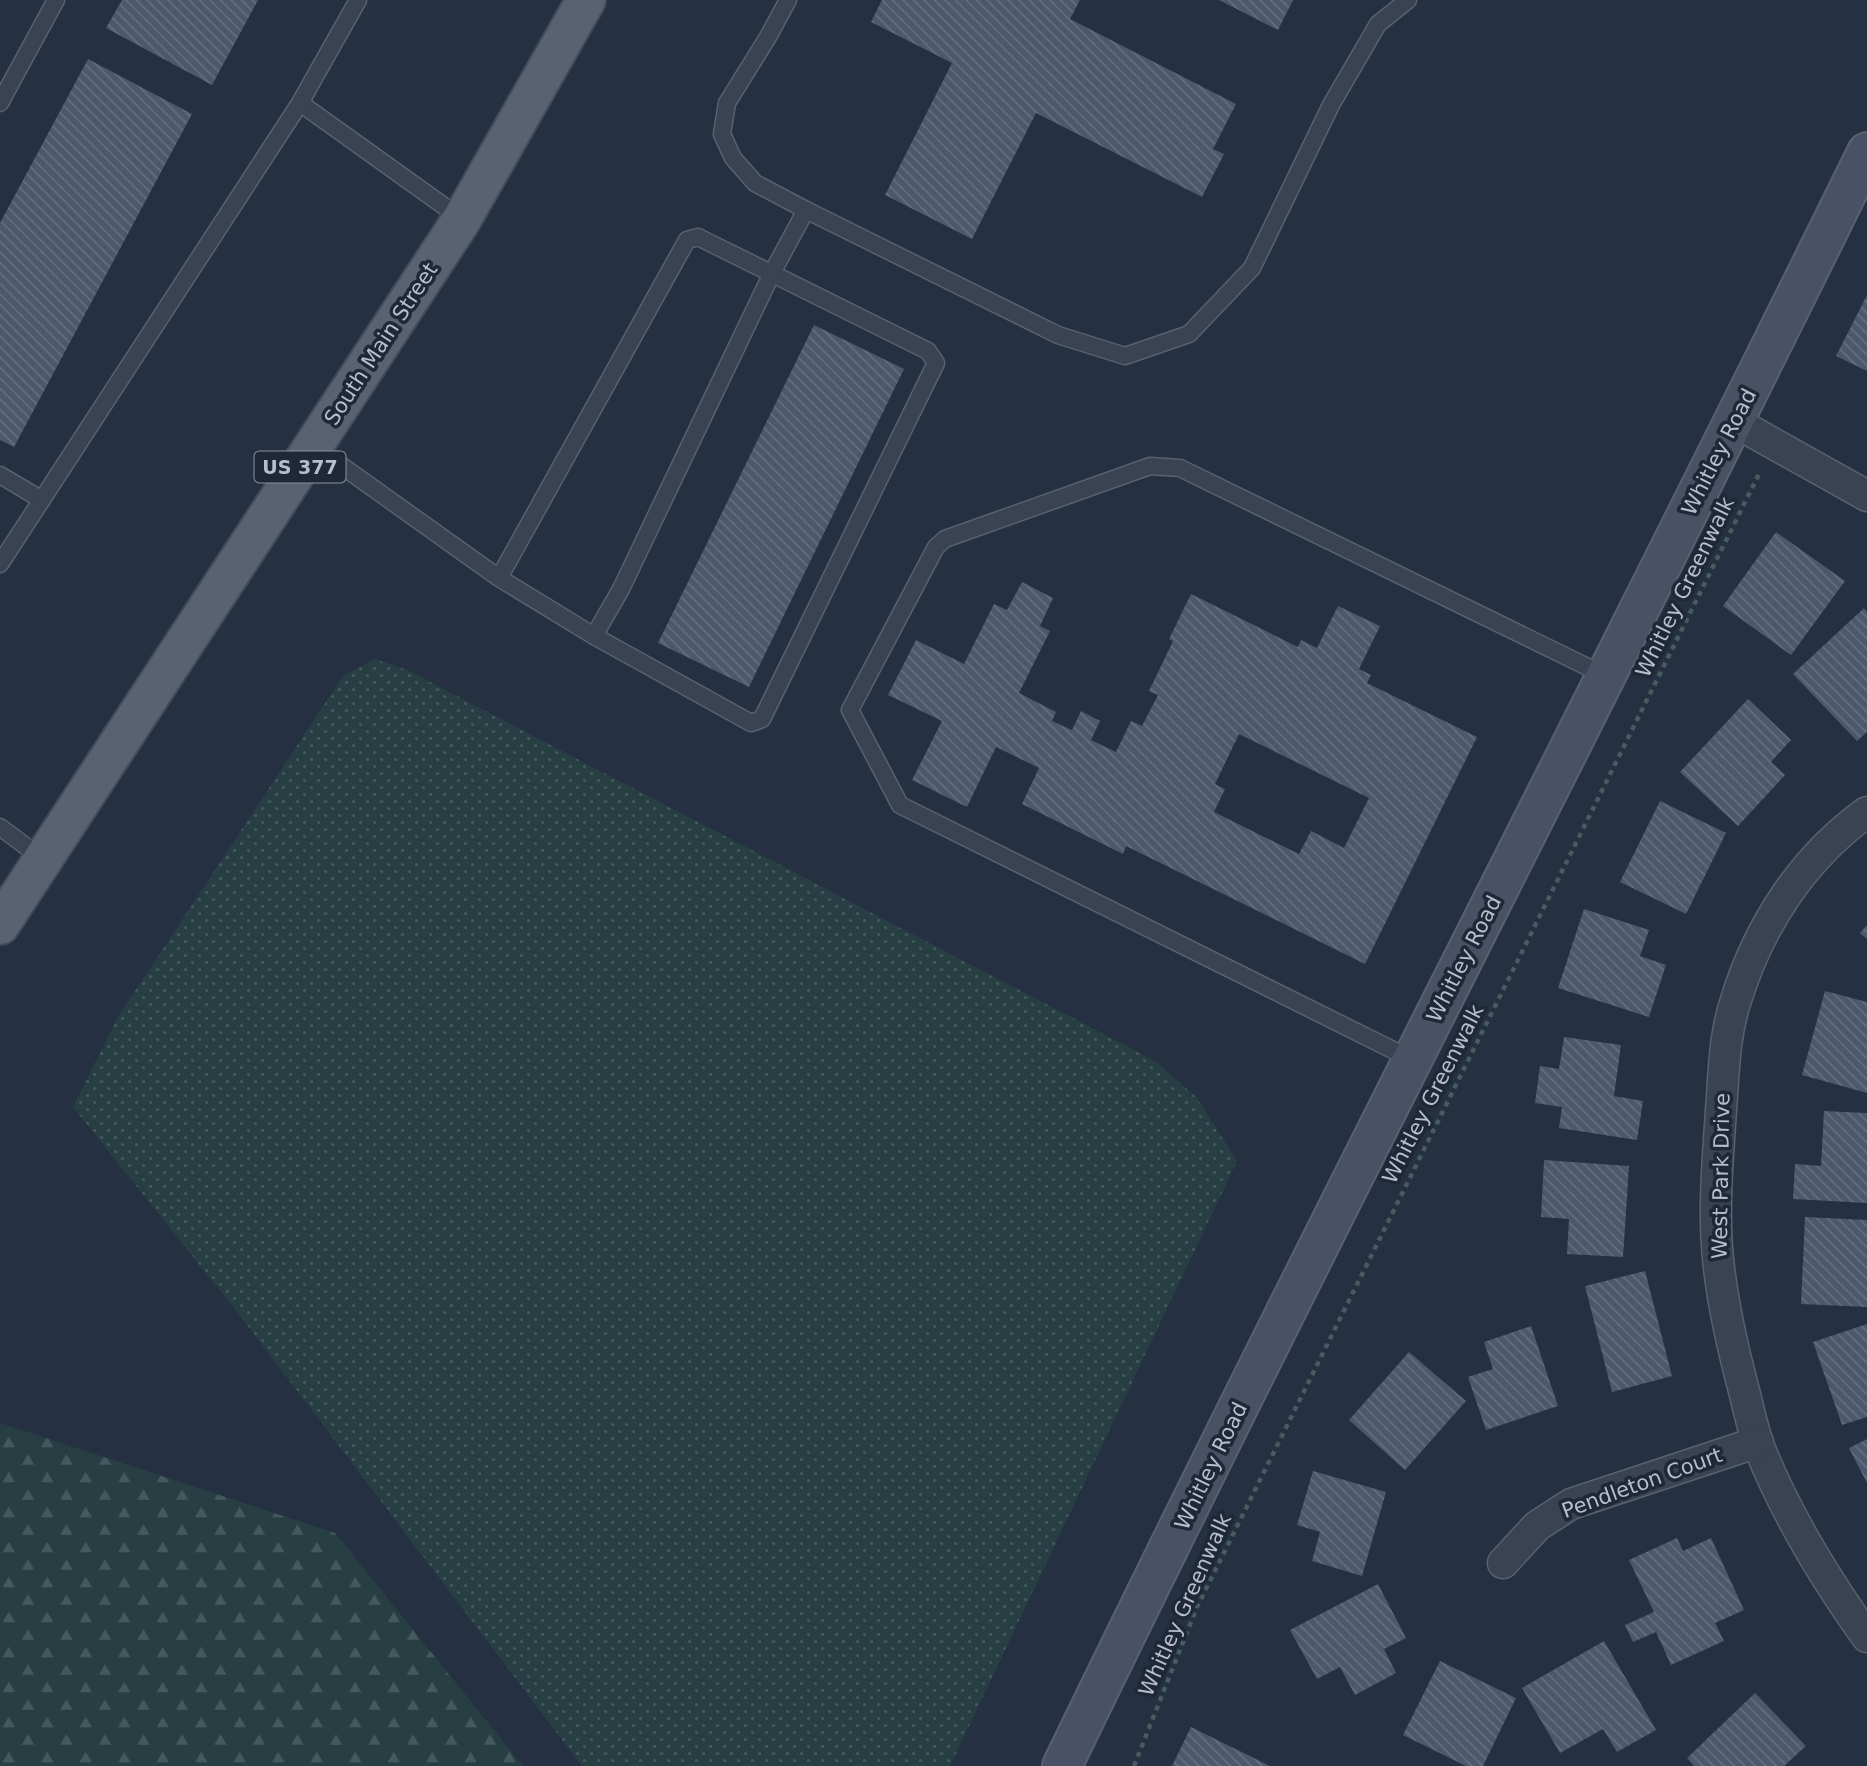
<svg xmlns="http://www.w3.org/2000/svg" width="1867" height="1766" font-family="'DejaVu Sans',sans-serif">
	<style>
		.green { fill: url(#green-dots) }
		.forest { fill: url(#forest-firs) }
		.building { fill: url(#building-back-hatch); fill-rule: evenodd }
		.lines { fill: none; stroke-linecap: round; stroke-linejoin: round }
		.lane-casing { stroke: #58616f; stroke-width: 19 }
		.street-casing { stroke: #58616f; stroke-width: 33 }
		.secondary-casing { stroke: #58616f; stroke-width: 42 }
		.primary-casing { stroke: #434c5b; stroke-width: 42 }
		.path { stroke: #465c5f; stroke-width: 4.5; stroke-dasharray: 5 5; stroke-linecap: butt }
		.lane { stroke: #3a4351; stroke-width: 16 }
		.street { stroke: #3a4351; stroke-width: 30 }
		.secondary { stroke: #485264; stroke-width: 38 }
		.primary { stroke: #586271; stroke-width: 38 }
		.labels { text-anchor: middle; stroke-width: 7; stroke-linejoin: round; paint-order: stroke }
		.shield { fill: #1e2837; stroke: #89919f; stroke-width: 2 }
		.shield-label { font-size: 19px; font-weight: bold; fill: #b7becc }
		.street-label { font-size: 21px; fill: #b7becc; stroke: #1e2837 }
	</style>
	<defs>
		<pattern id="green-dots" width="8" height="8" patternUnits="userSpaceOnUse" patternTransform="scale(1.75)"><rect width="8" height="8" fill="#273f43"/><path d="M2 2h.1M6 6h.1" fill="none" stroke="#44595d" stroke-width="1.8" stroke-linecap="round"/></pattern>
		<pattern id="forest-firs" width="22" height="20" patternUnits="userSpaceOnUse" patternTransform="scale(1.75)"><rect width="22" height="20" fill="#273f43"/><path d="M5 1l3.5 6h-7zM16 11l3.5 6h-7z" fill="#44595d"/></pattern>
		<pattern id="building-back-hatch" width="6" height="6" patternUnits="userSpaceOnUse" patternTransform="scale(1.75)"><rect width="6" height="6" fill="#4c586b"/><path d="M-1 5l2 2M0 0l6 6M5-1l2 2" fill="none" stroke="#646e7f"/></pattern>
	</defs>
	<rect width="100%" height="100%" fill="#253142"/>
	<path class="green" d="M375 659 407 670 1155 1061 1197 1098 1237 1161 950 1766H582L238 1313 73 1107 118 1017 343 676Z"/>
	<path class="forest" d="M0 1423 335 1533 523 1766H0Z"/>
	<g class="building">
		<path d="M122 0H258L212 85 106 28Z"/>
		<path d="M882 0H1080L1070 19 1236 104 1213 149 1224 154 1202 197 1036 113 972 239 885 195 952 63 871 22Z"/>
		<path d="M1219 0H1293L1278 30Z"/>
		<path d="M88 59 192 114 14 447 0 440V223Z"/>
		<path d="M1867 295V371L1836 356Z"/>
		<path d="M814 325 904 369 749 687 658 643Z"/>
		<path d="M1776 532 1845 581 1791 655 1723 606Z"/>
		<path d="M1022 582 1053 598 1040 626 1050 631 1019 693 1056 712 1052 721 1072 730 1081 711 1100 721 1091 740 1116 752 1131 721 1142 726 1158 695 1149 691 1173 641 1169 639 1191 594 1298 647 1301 640 1317 648 1338 606 1380 626 1359 669 1371 675 1367 683 1477 737 1365 964 1126 846 1123 854 1022 804 1039 768 996 747 967 807 912 780 942 721 888 695 916 640 964 664 994 604 1007 610ZM1239 734 1369 798 1344 848 1311 831 1299 854 1214 812 1225 789 1215 784Z"/>
		<path d="M1864 608 1867 612V732L1857 741 1793 674Z"/>
		<path d="M1748 699 1791 740 1771 762 1785 775 1738 826 1680 772Z"/>
		<path d="M1660 801 1726 833 1686 914 1620 882Z"/>
		<path d="M1584 909 1649 930 1640 956 1666 965 1649 1017 1558 988Z"/>
		<path d="M1867 925V939L1860 933Z"/>
		<path d="M1825 991 1867 1002V1093L1802 1075Z"/>
		<path d="M1564 1037 1621 1045 1614 1096 1643 1101 1637 1140 1559 1128 1562 1107 1535 1103 1540 1066 1559 1069Z"/>
		<path d="M1824 1111 1867 1113V1203L1793 1199 1795 1164 1821 1166Z"/>
		<path d="M1544 1160 1629 1166 1623 1257 1567 1254 1569 1219 1541 1217Z"/>
		<path d="M1805 1217 1867 1220V1307L1801 1304Z"/>
		<path d="M1645 1271 1672 1376 1612 1392 1585 1286Z"/>
		<path d="M1867 1324V1417L1842 1425 1813 1342Z"/>
		<path d="M1531 1326 1558 1406 1486 1430 1468 1377 1493 1369 1484 1342Z"/>
		<path d="M1409 1352 1466 1401 1405 1470 1349 1420Z"/>
		<path d="M1867 1439V1483L1849 1448Z"/>
		<path d="M1313 1471 1386 1492 1362 1576 1312 1561 1320 1532 1297 1525Z"/>
		<path d="M1677 1538 1683 1551 1711 1538 1744 1610 1715 1623 1724 1641 1671 1665 1656 1632 1633 1642 1625 1625 1654 1612 1629 1560Z"/>
		<path d="M1378 1584 1406 1638 1384 1649 1396 1673 1355 1695 1340 1667 1317 1679 1290 1630Z"/>
		<path d="M1604 1641 1656 1730 1617 1752 1603 1729 1560 1753 1522 1688Z"/>
		<path d="M1440 1661 1516 1698 1483 1766H1466L1403 1735Z"/>
		<path d="M1755 1693 1806 1746 1784 1766H1694L1687 1758Z"/>
		<path d="M1191 1727 1270 1766H1172Z"/>
	</g>
	<g class="lines">
		<g class="lane-casing">
			<g id="lane">
				<path d="M358 0 300 103 462 219"/>
				<path d="M788 0 768 37 727 103 722 134 733 158 755 183 806 210"/>
				<path d="M0 103 56 0"/>
				<path d="M314 446 499 578 594 636 751 723 762 719 936 363 928 351 698 237 687 240 499 578"/>
				<path d="M0 475 42 500"/>
				<path d="M0 564 300 103"/>
				<path d="M594 636 621 589 772 273 806 210 1058 335 1125 356 1189 334 1252 268 1331 105 1378 24 1408 0"/>
				<path d="M0 827 43 859"/>
				<path d="M1413 1060 900 805 850 710 936 547 945 539 1150 466 1180 468 1606 676"/>
			</g>
		</g>
		<g class="street-casing">
			<g id="street">
				<path d="M1735 422 1867 496"/>
				<path d="M1867 812C1803 858 1759 925 1736 1000 1724 1035 1724 1072 1721 1110 1718 1158 1713 1209 1718 1258 1722 1302 1732 1345 1743 1387 1748 1406 1752 1426 1758 1444 1785 1513 1824 1577 1867 1637"/>
				<path d="M1503 1563 1537 1526 1571 1504 1758 1442"/>
			</g>
		</g>
		<g class="secondary-casing">
			<path id="secondary" d="M1062 1766C1324 1225 1602 692 1867 152"/>
		</g>
		<g class="primary-casing">
			<path id="primary" d="M0 925 462 219 586 0"/>
		</g>
		<path class="path" d="M1134 1766 1197 1607 1760 472"/>
		<use href="#lane" class="lane"/>
		<use href="#street" class="street"/>
		<use href="#secondary" class="secondary"/>
		<use href="#primary" class="primary"/>
	</g>
	<g class="labels">
		<rect class="shield" x="254.5" y="451.5" width="91" height="31" rx="5"/>
		<g class="shield-label">
			<text x="300" y="474">US 377</text>
		</g>
		<g class="street-label">
			<text transform="translate(381 344) rotate(-57)" y="7">South Main Street</text>
			<text transform="translate(1719 452) rotate(-63)" y="7">Whitley Road</text>
			<text transform="translate(1685 587) rotate(-64)" y="7">Whitley Greenwalk</text>
			<text transform="translate(1464 959) rotate(-63)" y="7">Whitley Road</text>
			<text transform="translate(1433 1094) rotate(-63)" y="7">Whitley Greenwalk</text>
			<text transform="translate(1721 1176) rotate(-89)" y="7">West Park Drive</text>
			<text transform="translate(1211 1466) rotate(-64)" y="7">Whitley Road</text>
			<text transform="translate(1642 1483) rotate(-20)" y="7">Pendleton Court</text>
			<text transform="translate(1185 1605) rotate(-66)" y="7">Whitley Greenwalk</text>
		</g>
	</g>
</svg>
